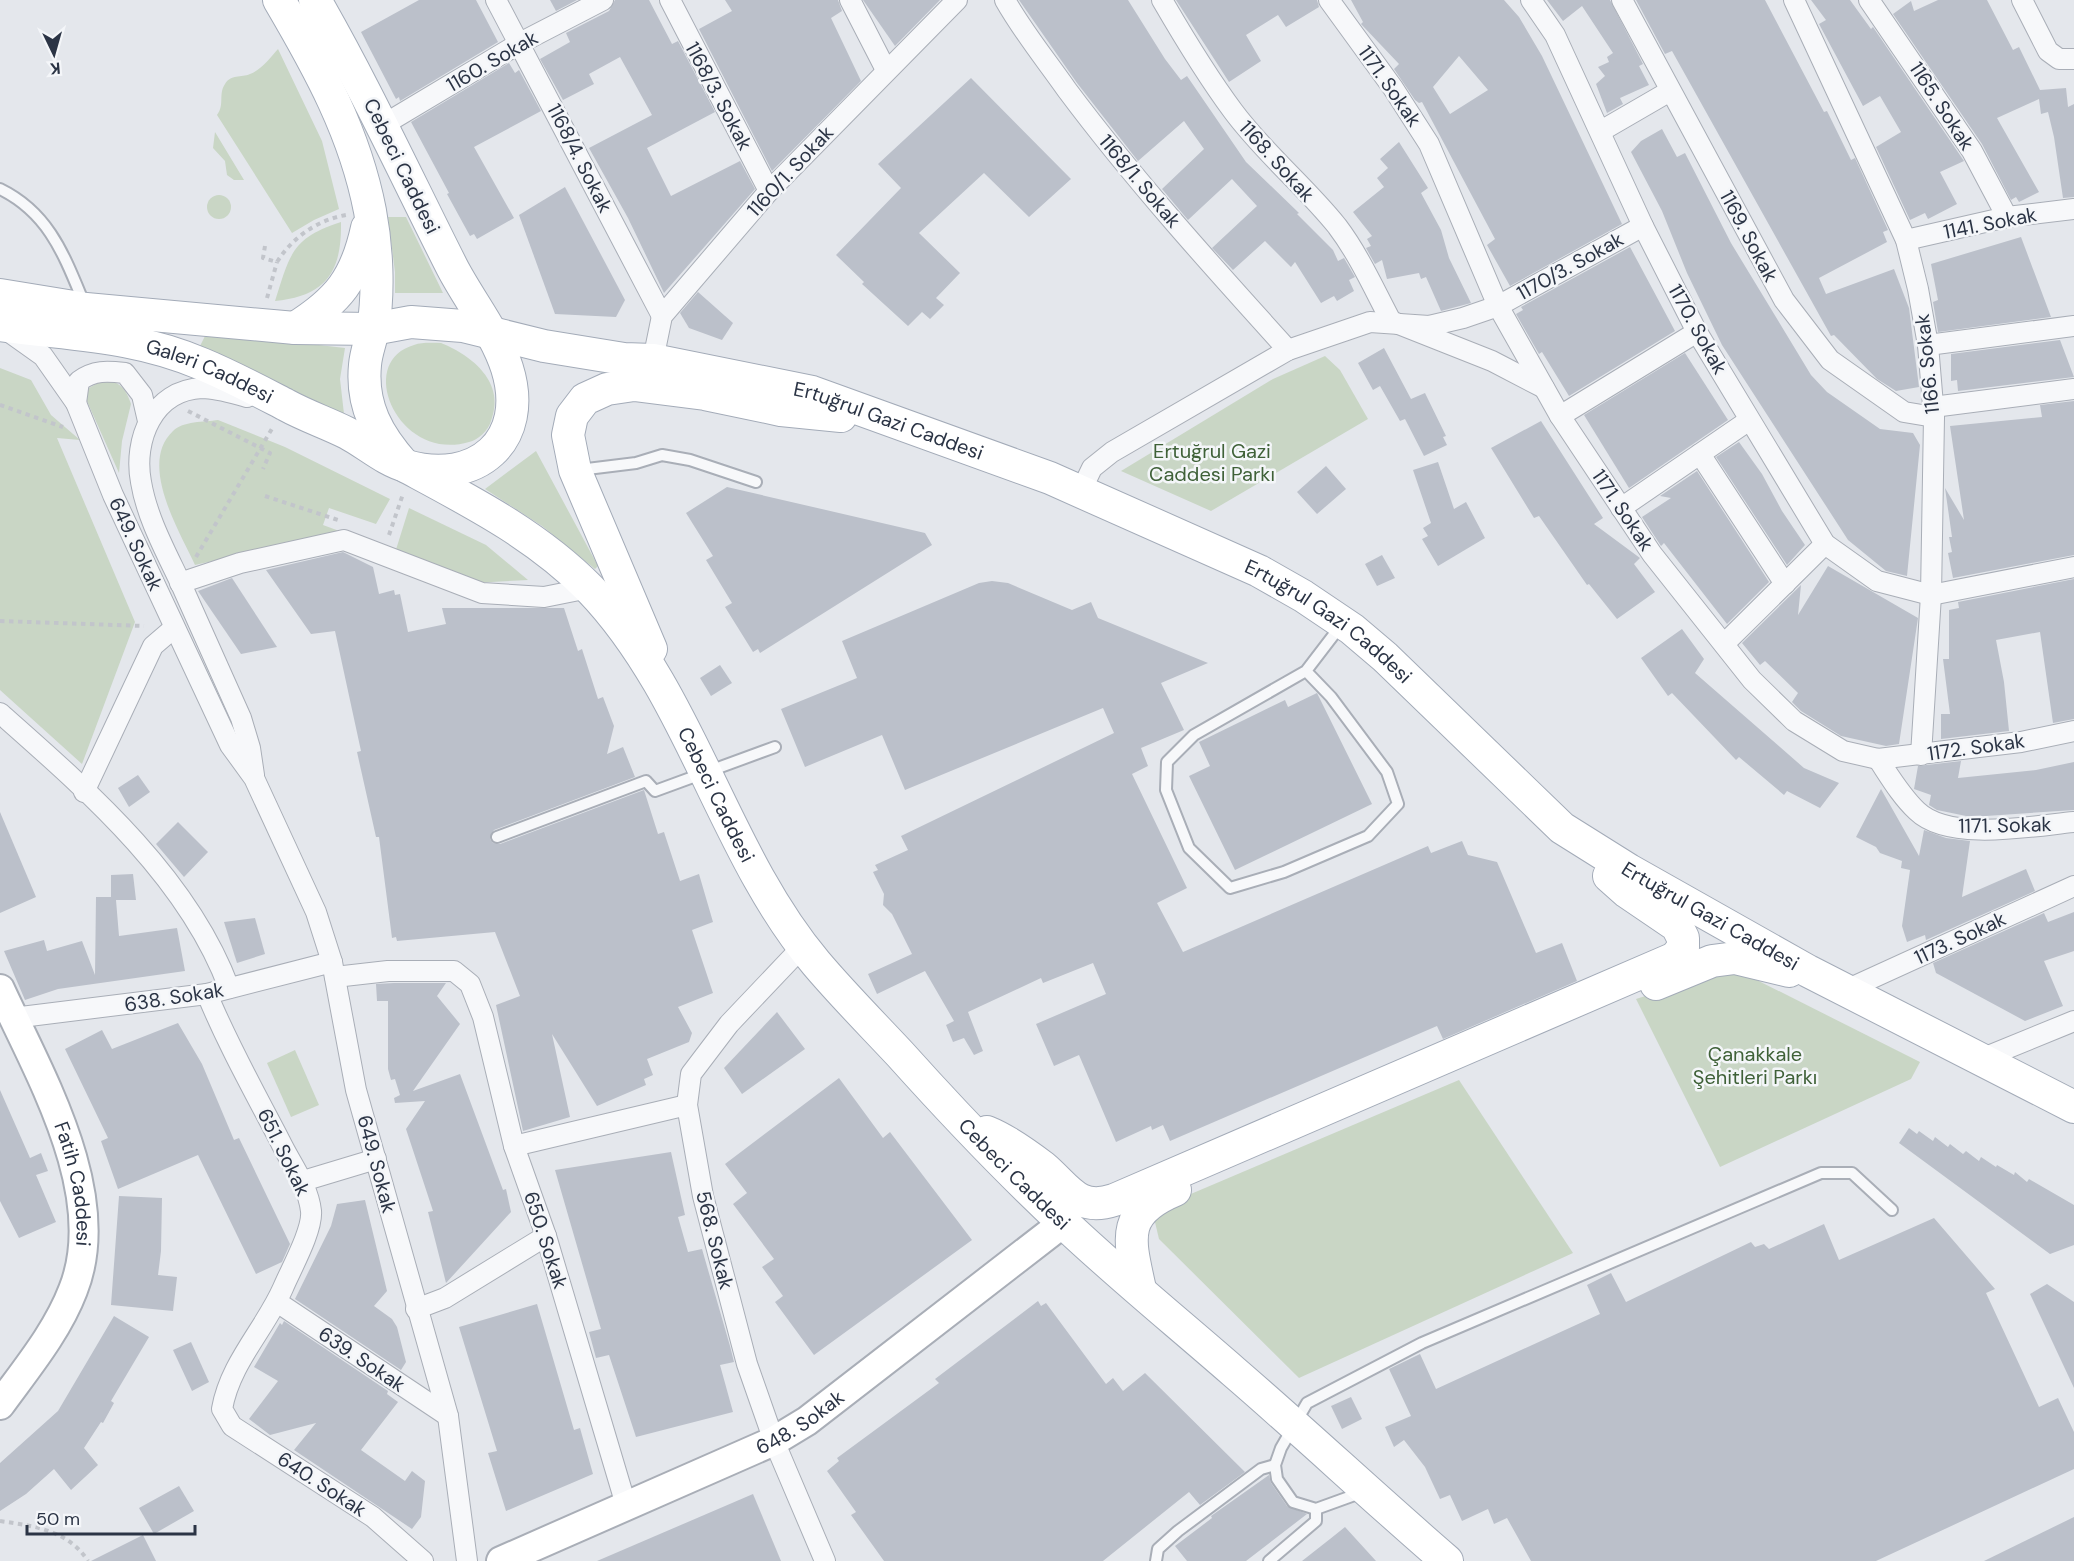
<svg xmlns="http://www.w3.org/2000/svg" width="2074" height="1561" font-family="'DM Sans',sans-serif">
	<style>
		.green { fill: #c9d6c5 }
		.building { fill: #bbc0ca; fill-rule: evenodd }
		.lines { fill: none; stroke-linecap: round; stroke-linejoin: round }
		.lane-casing { stroke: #a9aeb7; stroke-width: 14 }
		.street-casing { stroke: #a9aeb7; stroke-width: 22 }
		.secondary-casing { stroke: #a9aeb7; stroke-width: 32 }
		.primary-casing { stroke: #a3abb8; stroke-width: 34 }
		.path { stroke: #c2c5cb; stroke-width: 4; stroke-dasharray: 4.5 4.5; stroke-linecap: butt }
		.lane { stroke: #f7f8fa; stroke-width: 10 }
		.street { stroke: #f7f8fa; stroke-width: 20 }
		.secondary { stroke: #fff; stroke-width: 28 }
		.primary { stroke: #fff; stroke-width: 32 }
		.labels { text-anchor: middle; stroke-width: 5; stroke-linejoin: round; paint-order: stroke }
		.street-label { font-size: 20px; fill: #2b3445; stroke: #f4f6f9 }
		.park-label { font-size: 20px; fill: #3f6138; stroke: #f4f6f9 }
	</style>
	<rect width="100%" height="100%" fill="#e4e7ec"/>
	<g class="green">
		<path d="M278 49 322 141 339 209 314 220 292 233 217 115C225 105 218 94 225 84 231 74 241 78 250 74 261 70 270 58 278 49Z"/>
		<path d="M215 132 244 180H234L227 175 225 161 213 148Z"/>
		<circle cx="219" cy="207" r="12"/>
		<path d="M388 217H406L443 293H395V272Z"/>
		<path d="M341 222C342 272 326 296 275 301 290 255 291 238 341 222Z"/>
		<path d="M207 332 345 348 340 379 344 414 199 348Z"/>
		<path d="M441 343C473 356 506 383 491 421 488 431 478 440 469 442 399 463 354 362 414 345 422 342 433 343 441 343Z"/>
		<path d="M1325 356 1340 370 1368 419 1211 511 1121 471 1273 379Z"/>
		<path d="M0 368 31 380 51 415 80 440 57 438 135 622 82 764 0 690Z"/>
		<path d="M103 380C119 381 126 388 131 404L122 441 119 473 86 399 89 388Z"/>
		<path d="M218 420 285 447 390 499 376 524 329 508 323 525 342 532 195 565C179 530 138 464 173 431 183 421 204 422 218 420Z"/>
		<path d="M536 451 598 566 595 569 542 526 485 489Z"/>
		<path d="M409 508 486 545 528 580 473 583 394 556Z"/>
		<path d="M1733 968 1920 1062 1911 1079 1720 1167 1636 999Z"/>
		<path d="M295 1050 319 1105 291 1117 267 1063Z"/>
		<path d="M1459 1080 1573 1253 1299 1378 1159 1239 1154 1218 1172 1202Z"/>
	</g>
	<g class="building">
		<path d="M419 0H476L498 42 400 101 399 97 396 99 361 32Z"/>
		<path d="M550 0H577L556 11Z"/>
		<path d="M615 0H649L672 44 678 41 715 112 647 148 671 196 740 161 755 189 664 293 628 218 589 148 652 115 620 57 589 74 594 84 563 100 540 59 570 42 566 33 609 11Z"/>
		<path d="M725 0H838L842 11 831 18 861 81 772 171 699 29 732 11Z"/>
		<path d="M863 0H940L895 46Z"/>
		<path d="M1019 0H1128L1165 59 1181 80 1187 76 1246 162 1299 213 1297 214 1333 250 1338 261 1344 258 1355 277 1349 280 1354 291 1337 301 1334 296 1321 303 1295 262 1291 267 1265 241 1233 270 1212 248 1257 206 1232 179 1188 220 1162 189 1204 149 1184 121 1138 161 1077 83Z"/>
		<path d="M1176 0H1317L1319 7 1286 27 1278 15 1246 35 1261 61 1229 82Z"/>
		<path d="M1351 0H1504L1519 17 1542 56 1622 224 1510 286 1487 245 1495 239 1422 102 1419 103 1415 100 1394 69 1399 64 1361 24 1363 22ZM1459 56 1488 90 1450 114 1433 87Z"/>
		<path d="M1547 0H1610L1643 64 1639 66 1649 85 1620 98 1623 104 1607 113 1596 84 1605 76 1598 67 1609 62 1607 57 1613 53 1582 6 1563 21Z"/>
		<path d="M1636 0H1765L1824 112 1827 111 1851 160 1855 158 1888 230 1883 232 1887 242 1819 278 1826 294 1894 269 1909 308 1919 387 1896 391 1877 379 1834 335 1831 336 1672 51 1665 54Z"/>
		<path d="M1811 0H1850L1871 29 1873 27 1964 161 1940 172 1957 204 1928 219 1925 213 1910 220 1876 147 1901 132 1880 96 1863 106 1819 24 1826 20Z"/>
		<path d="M1938 0H1987L2013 50 2019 47 2040 90 2066 88 2068 107 2074 104V197L2063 198 2054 137 2048 112 2041 114 2039 99 1997 118 2039 192 2019 202 2016 197 2011 200 1982 144 1893 14 1911 1 1914 11Z"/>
		<path d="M509 63 515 73 519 70 541 111 474 147 514 218 477 239 474 234 470 236 447 194 449 193 411 122Z"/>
		<path d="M971 78 1071 179 1029 217 984 173 919 233 960 273 936 298 944 305 930 319 922 312 908 326 862 284 864 282 836 255 901 188 878 164Z"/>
		<path d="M1662 129 1677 157 1685 153 1731 243 1811 375 1827 392 1880 429 1913 433 1920 445 1907 576 1886 571 1848 540 1722 345 1687 273 1662 211 1631 152 1641 141Z"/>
		<path d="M1399 142 1428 188 1421 193 1441 230 1449 258 1471 303 1441 311 1426 277 1421 279 1419 273 1387 279 1382 260 1375 264 1366 248 1371 246 1367 239 1372 236 1353 212 1384 187 1377 178 1388 168 1380 159Z"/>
		<path d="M565 187 625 300 616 317 555 314 519 215Z"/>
		<path d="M2021 237 2051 317 1938 332 1933 302 1938 300 1931 264Z"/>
		<path d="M1630 247 1675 331 1569 396 1542 352 1539 354 1516 314 1523 310 1521 307Z"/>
		<path d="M698 292 733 323 722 340 689 328 680 313Z"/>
		<path d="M2060 340 2074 377 1958 391 1957 380 1951 381V354Z"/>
		<path d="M1384 348 1411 399 1425 393 1446 436 1443 437 1447 445 1424 456 1405 419 1400 421 1380 386 1373 390 1358 363Z"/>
		<path d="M1685 353 1728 420 1629 488 1584 415Z"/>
		<path d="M2074 401V555L1953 578 1948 553 1952 552 1949 537H1952L1945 488 1964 520 1950 426 2042 417 2040 405Z"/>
		<path d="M1541 421 1603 518 1594 524 1640 558 1634 564 1655 592 1617 619 1589 584 1587 585 1539 516 1534 518 1491 448Z"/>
		<path d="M1739 442 1762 474 1782 511 1805 545 1787 565 1716 457Z"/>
		<path d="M1438 462 1454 509 1466 502 1485 538 1438 566 1422 539 1428 536 1423 528 1431 523 1413 470Z"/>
		<path d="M1326 466 1346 489 1317 514 1297 492Z"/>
		<path d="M1697 471 1769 582 1727 624 1664 543 1661 546 1642 517 1671 498 1660 496Z"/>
		<path d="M727 487 925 533 932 545 760 653 758 649 753 652 725 607 732 603 706 560 713 556 686 513Z"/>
		<path d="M343 552 373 567 379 594 394 590 395 595 400 594 408 632 446 624 442 608H564L578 651 582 649 598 699 603 697 614 726 607 754 623 747 635 777 494 830 490 839 493 843 500 844 644 790 658 834 664 832 680 881 699 874 713 922 692 930 713 993 678 1007 692 1033 689 1042 647 1059 653 1075 644 1079 646 1085 597 1106 552 1034 570 1117 523 1131 496 1005 520 996 495 932 397 941 396 937 392 938 379 837H376L357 752 361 751 335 631 311 634 266 570Z"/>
		<path d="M1382 555 1395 578 1377 586 1365 564Z"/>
		<path d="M1828 566 1918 618 1899 744 1886 746 1841 736 1801 711 1792 702 1798 693 1765 661 1760 665 1742 643 1801 585 1798 615Z"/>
		<path d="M232 578 277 647 241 654 198 591Z"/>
		<path d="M2074 579V719L2053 723 2040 632 1996 640 2004 682 2009 731 1941 739V714H1950L1943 659H1949V610L1959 608 1958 602Z"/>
		<path d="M992 581 1008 583 1072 610 1091 602 1098 618 1208 663 1161 683 1184 730 1141 748 1148 766 1132 774 1187 888 1157 903 1183 952 1428 846 1431 853 1462 841 1468 855 1497 862 1536 953 1562 943 1577 981 1443 1039 1437 1026 1170 1141 1163 1125 1152 1130 1151 1126 1116 1142 1079 1055 1054 1066 1036 1024 1106 994 1093 963 1043 983 1041 978 968 1012 983 1051 974 1055 964 1038 953 1042 946 1025 954 1021 925 971 877 994 868 974 912 954 892 914 883 905 884 894 873 872 878 870 875 865 908 850 901 836 1114 733 1103 708 905 790 882 735 805 767 781 709 857 678 842 641 979 583Z"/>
		<path d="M1682 629 1704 659 1695 673 1804 768 1839 783 1820 808 1787 791 1784 795 1739 757 1736 760 1672 693 1668 696 1641 658Z"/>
		<path d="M720 665 732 683 711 696 700 678Z"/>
		<path d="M1317 693 1372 804 1235 870 1189 776 1210 766 1199 742 1285 700 1288 707Z"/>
		<path d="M1961 761 1958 778 2036 770 2074 762V810L1971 817 1937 810 1929 805 1931 795 1914 789 1918 766Z"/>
		<path d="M138 775 150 792 129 807 118 788Z"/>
		<path d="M1881 789 1919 856 1924 830 1946 838 1970 841 1962 897 2026 869 2035 891 1926 940 1925 935 1907 942 1902 926 1910 870 1901 868 1902 861 1880 853 1876 847 1856 837Z"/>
		<path d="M0 812 36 897 0 913Z"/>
		<path d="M178 822 208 852 184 877 156 844Z"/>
		<path d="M133 874 136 900H116L119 936 177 928 185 971 58 989 25 1000 4 951 44 940 47 951 82 941 95 975 96 897H111V875Z"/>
		<path d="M2074 912V951L2044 961 2063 1006 2025 1021 1936 973 1933 963 2044 913 2048 922Z"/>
		<path d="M255 918 265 954 237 963 224 922Z"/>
		<path d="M394 983H446L437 996 460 1024 413 1091 460 1074 503 1190 506 1189 511 1212 446 1283 428 1212 433 1211 406 1129 425 1101 395 1103 394 1098 400 1095 395 1079 391 1080 388 1069V1001H377L376 984Z"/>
		<path d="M777 1012 805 1049 742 1094 724 1068Z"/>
		<path d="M178 1023 202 1064 234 1140 239 1138 290 1244 282 1262 256 1274 198 1155 118 1189 101 1141 108 1138 65 1049 102 1030 112 1049Z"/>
		<path d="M839 1078 883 1138 890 1132 972 1240 814 1355 775 1302 783 1296 762 1267 774 1259 733 1204 747 1193 725 1164Z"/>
		<path d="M0 1090 30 1158 41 1153 48 1171 36 1175 56 1222 19 1238 0 1201Z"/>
		<path d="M1909 1128 1917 1134 1919 1131 1933 1141 1935 1137 1948 1147 1950 1144 1963 1154 1966 1151 1979 1161 1981 1157 1996 1167 1997 1165 2014 1175 2015 1172 2027 1182 2029 1179 2074 1205V1245L2050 1254 1899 1143Z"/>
		<path d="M671 1152 685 1215 678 1217 688 1252 702 1249 730 1346 734 1362 720 1365 733 1412 636 1437 609 1355 596 1358 589 1332 601 1329 555 1170Z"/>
		<path d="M119 1196 162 1198 161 1251 158 1275 177 1277 173 1311 111 1305Z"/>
		<path d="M365 1200 387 1291 374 1306 392 1319 397 1327 406 1362 401 1370 295 1299 331 1226 337 1204Z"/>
		<path d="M1934 1218 1995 1289 1986 1293 2039 1407 2058 1398 2074 1432V1469L1876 1561H1531L1507 1518 1494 1524 1488 1509 1462 1521 1450 1495 1440 1499 1425 1467 1404 1440 1394 1447 1385 1427 1411 1416 1389 1369 1420 1354 1436 1389 1600 1314 1587 1285 1611 1273 1626 1302 1751 1242 1755 1247 1764 1244 1769 1249 1824 1224 1839 1260Z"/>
		<path d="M2047 1284 2074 1302V1388L2030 1294Z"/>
		<path d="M1038 1301 1041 1306 1046 1303 1106 1384 1113 1378 1123 1391 1145 1373 1245 1472 1200 1505 1189 1492 1103 1561H884L851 1515 856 1512 827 1471 839 1461 837 1458 939 1383 935 1379Z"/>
		<path d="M537 1304 574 1430 580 1428 593 1474 506 1511 488 1453 497 1451 459 1327Z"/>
		<path d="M114 1316 149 1337 111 1401 114 1403 103 1423 101 1422 84 1448 98 1465 71 1490 54 1469 26 1494 0 1511V1463L58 1411Z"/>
		<path d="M284 1321 388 1391 387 1394 398 1402 361 1450 405 1481 412 1471 425 1481 421 1517 412 1529 294 1450 316 1423 270 1435 249 1419 278 1381 254 1367 280 1323 282 1325Z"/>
		<path d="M191 1342 209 1382 192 1391 173 1350Z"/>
		<path d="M1351 1397 1362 1419 1342 1429 1331 1406Z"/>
		<path d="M1269 1475 1271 1483 1287 1506 1307 1514 1246 1561H1187L1175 1546 1212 1518 1211 1516Z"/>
		<path d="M179 1486 194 1511 154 1534 139 1508Z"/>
		<path d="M753 1494 781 1561H597Z"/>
		<path d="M2074 1517V1561H1984Z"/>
		<path d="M1345 1527 1376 1561H1302L1330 1539Z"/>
		<path d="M143 1535 156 1561H91Z"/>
	</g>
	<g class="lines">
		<g class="lane-casing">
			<g id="lane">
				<path d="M0 189C49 213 64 255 84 303"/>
				<path d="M579 470 636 463 662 455 690 460 756 482"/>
				<path d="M1306 671 1331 697 1387 772 1398 804 1368 836 1284 872 1230 888 1189 848 1166 790 1167 762 1194 735 1306 671 1342 624"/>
				<path d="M497 837 646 781 655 791 775 747"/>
				<path d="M1363 1492 1316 1509 1293 1502 1277 1479 1275 1465 1281 1448 1307 1403 1422 1343 1821 1173H1852L1892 1210"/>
				<path d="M1156 1561 1158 1549 1178 1531 1261 1469 1275 1465"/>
				<path d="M1269 1561 1316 1521V1509"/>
			</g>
		</g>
		<g class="street-casing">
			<g id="street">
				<path d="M496 0 662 316"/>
				<path d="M670 0 769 191"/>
				<path d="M850 0 886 70"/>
				<path d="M1005 0C1023 32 1046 60 1067 90 1135 181 1212 266 1288 350"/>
				<path d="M1162 0C1184 38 1207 76 1233 111 1264 153 1305 186 1337 226 1359 255 1374 289 1391 321L1492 361 1544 388"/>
				<path d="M1329 0 1393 88 1429 144 1498 306 1560 416 1652 554 1752 680 1794 721 1843 751 1878 759 2021 742 2074 731"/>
				<path d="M1531 0 1555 35 1643 226 1697 332 1825 544 1877 581 1931 595 2074 567"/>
				<path d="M1622 0 1784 300 1830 360 1904 412 1934 417"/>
				<path d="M1794 0 1906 240 1918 289 1928 345 1934 417 1931 595 1921 755"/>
				<path d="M1869 0 1972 151 2007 217"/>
				<path d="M2022 0 2048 51 2059 59H2074"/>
				<path d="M383 125 520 43 603 0"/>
				<path d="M1601 131 1670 91"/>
				<path d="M1906 240 2007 217 2074 209"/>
				<path d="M5 329 43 356 76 403 113 495 230 745 254 778 316 912 332 962 356 1090 448 1416 467 1561"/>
				<path d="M1928 345 2074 326"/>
				<path d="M653 360 662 316 769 191 957 0"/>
				<path d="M247 397C232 393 217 388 202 388 153 390 133 440 141 482 147 518 166 552 181 584 201 629 221 674 241 718L250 748 254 775"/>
				<path d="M76 403 79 381C94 370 107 371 125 373L142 395 148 421"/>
				<path d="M1933 407 2074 389"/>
				<path d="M1560 416 1697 332"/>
				<path d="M1700 454 1785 584"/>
				<path d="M1081 491 1092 468 1112 452 1288 350 1370 322 1429 326 1463 318 1498 306 1643 226"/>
				<path d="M1621 508 1748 421"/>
				<path d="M180 583 240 563 344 540 482 593 544 597 589 588"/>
				<path d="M1724 644 1825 544"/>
				<path d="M0 713C87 790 188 877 229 988"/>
				<path d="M1878 759C1890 777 1901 796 1917 811 1949 842 2033 826 2074 822"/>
				<path d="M84 792 153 646 174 628"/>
				<path d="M803 946 729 1024 691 1074 687 1105 703 1196 747 1364 774 1441 825 1561"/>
				<path d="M335 977 388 971H454L470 984 483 1017 514 1146"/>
				<path d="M1846 990 2074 886"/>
				<path d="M207 994C228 1045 255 1093 280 1141 291 1164 308 1185 311 1211 313 1230 291 1269 283 1288 265 1329 230 1363 222 1409L232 1426 373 1517 423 1561"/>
				<path d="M13 1018 207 994 332 962"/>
				<path d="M1981 1059 2074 1021"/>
				<path d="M303 1181 376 1159"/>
				<path d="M277 1302 448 1416"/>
				<path d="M416 1309 445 1298 546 1236"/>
				<path d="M626 1505 546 1236 514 1146 687 1105"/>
			</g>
		</g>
		<g class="secondary-casing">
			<g id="secondary">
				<path id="s1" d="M0 989C39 1074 111 1195 73 1290 57 1332 26 1369 0 1405"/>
				<path id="s2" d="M501 1561 774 1441 807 1421 1063 1223"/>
			</g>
		</g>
		<g class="primary-casing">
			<g id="primary">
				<path id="s3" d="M279 0C319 68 355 133 370 211 377 248 379 292 373 329 371 341 366 352 365 365 361 406 378 436 405 466 470 501 537 535 590 589 692 695 722 851 816 963 843 995 872 1024 900 1054 953 1113 1008 1171 1066 1225 1120 1276 1178 1323 1234 1372 1306 1434 1375 1499 1447 1561"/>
				<path id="s4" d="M0 295 86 309 295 328 373 329 411 322 463 326 544 346 624 359 653 360 812 392 1050 478 1259 571 1303 596 1352 629 1385 657 1562 828 1629 870 1808 971 2074 1107"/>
				<path id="s5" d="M0 325C71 335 135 335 202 364 231 376 259 391 286 405 306 416 327 423 347 433 366 443 386 461 406 466 476 486 530 441 507 368 496 333 469 300 452 267 407 178 365 87 315 0"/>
				<path d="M295 328C338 301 356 279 367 228"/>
				<path d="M651 649 575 470 568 435 572 416 585 399 607 389 634 385 705 394 781 410 841 416"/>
				<path d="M1656 984 1712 961 1735 958 1789 971"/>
				<path d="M987 1132C1007 1140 1026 1154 1043 1167 1068 1188 1077 1212 1114 1200L1675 958 1683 948V938L1677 926 1627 892 1609 876"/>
				<path d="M1140 1289C1129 1239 1120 1213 1175 1190"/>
			</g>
		</g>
		<g class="path">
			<path d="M265 246 263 258 277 262C292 238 317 220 346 215"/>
			<path d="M267 298 277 262"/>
			<path d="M0 405 63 427"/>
			<path d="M188 411 270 453 263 469"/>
			<path d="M265 496 338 520"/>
			<path d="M389 535 403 494"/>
			<path d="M196 557 273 427"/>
			<path d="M0 621 144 626"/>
			<path d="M0 1521C34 1526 68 1530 88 1561"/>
		</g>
		<use href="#lane" class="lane"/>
		<use href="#street" class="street"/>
		<use href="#secondary" class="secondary"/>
		<use href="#primary" class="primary"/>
	</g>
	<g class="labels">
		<g class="street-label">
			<text transform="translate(492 61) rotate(-30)" y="7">1160. Sokak</text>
			<text transform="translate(1390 86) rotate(55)" y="7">1171. Sokak</text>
			<text transform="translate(719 96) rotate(62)" y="7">1168/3. Sokak</text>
			<text transform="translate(1942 106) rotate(57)" y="7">1165. Sokak</text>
			<text transform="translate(580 158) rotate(63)" y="7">1168/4. Sokak</text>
			<text transform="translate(1277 161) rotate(48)" y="7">1168. Sokak</text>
			<text transform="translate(402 166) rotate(64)" y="7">Cebeci Caddesi</text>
			<text transform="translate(790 171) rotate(-47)" y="7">1160/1. Sokak</text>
			<text transform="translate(1140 181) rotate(50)" y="7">1168/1. Sokak</text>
			<text transform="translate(1990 223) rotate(-11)" y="7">1141. Sokak</text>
			<text transform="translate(1749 236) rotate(62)" y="7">1169. Sokak</text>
			<text transform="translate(1570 266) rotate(-29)" y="7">1170/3. Sokak</text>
			<text transform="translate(1698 329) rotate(61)" y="7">1170. Sokak</text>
			<text transform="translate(1927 364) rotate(-96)" y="7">1166. Sokak</text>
			<text dy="7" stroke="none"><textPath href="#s5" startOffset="216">Galeri Caddesi</textPath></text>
			<text dy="7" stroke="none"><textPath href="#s4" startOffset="903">Ertuğrul Gazi Caddesi</textPath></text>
			<text transform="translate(1623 510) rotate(56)" y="7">1171. Sokak</text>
			<text transform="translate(136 544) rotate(65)" y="7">649. Sokak</text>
			<text dy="7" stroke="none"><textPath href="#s4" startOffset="1389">Ertuğrul Gazi Caddesi</textPath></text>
			<text transform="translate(1976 747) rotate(-8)" y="7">1172. Sokak</text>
			<text dy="7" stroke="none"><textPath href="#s3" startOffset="964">Cebeci Caddesi</textPath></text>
			<text transform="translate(2005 825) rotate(-1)" y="7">1171. Sokak</text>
			<text dy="7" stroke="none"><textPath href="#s4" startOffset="1875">Ertuğrul Gazi Caddesi</textPath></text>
			<text transform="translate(1960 938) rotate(-25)" y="7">1173. Sokak</text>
			<text transform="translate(174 997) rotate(-9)" y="7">638. Sokak</text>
			<text transform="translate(284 1152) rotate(64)" y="7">651. Sokak</text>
			<text transform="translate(377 1164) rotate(75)" y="7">649. Sokak</text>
			<text dy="7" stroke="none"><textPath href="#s3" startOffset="1450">Cebeci Caddesi</textPath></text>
			<text dy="7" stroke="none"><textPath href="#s1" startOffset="210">Fatih Caddesi</textPath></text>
			<text transform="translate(546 1240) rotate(72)" y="7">650. Sokak</text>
			<text transform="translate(715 1240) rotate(76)" y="7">568. Sokak</text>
			<text transform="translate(362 1359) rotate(34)" y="7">639. Sokak</text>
			<text dy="7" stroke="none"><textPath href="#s2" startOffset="330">648. Sokak</textPath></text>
			<text transform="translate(322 1484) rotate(33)" y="7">640. Sokak</text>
		</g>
		<g class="park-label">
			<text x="1212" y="458">Ertuğrul Gazi<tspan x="1212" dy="23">Caddesi Parkı</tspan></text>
			<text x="1755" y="1061">Çanakkale<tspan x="1755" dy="23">Şehitleri Parkı</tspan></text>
		</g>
	</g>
	<g transform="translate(54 54) rotate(175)" stroke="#f4f6f9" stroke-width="4.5" paint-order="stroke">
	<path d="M0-4.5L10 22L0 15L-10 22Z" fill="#2b3445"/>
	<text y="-9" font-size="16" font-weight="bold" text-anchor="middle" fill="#2b3445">K</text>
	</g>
	<path d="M27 1525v9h168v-9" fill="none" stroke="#2b3445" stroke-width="3"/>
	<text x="36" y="1525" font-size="18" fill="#2b3445" stroke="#f4f6f9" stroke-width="4.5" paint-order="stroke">50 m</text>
</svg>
